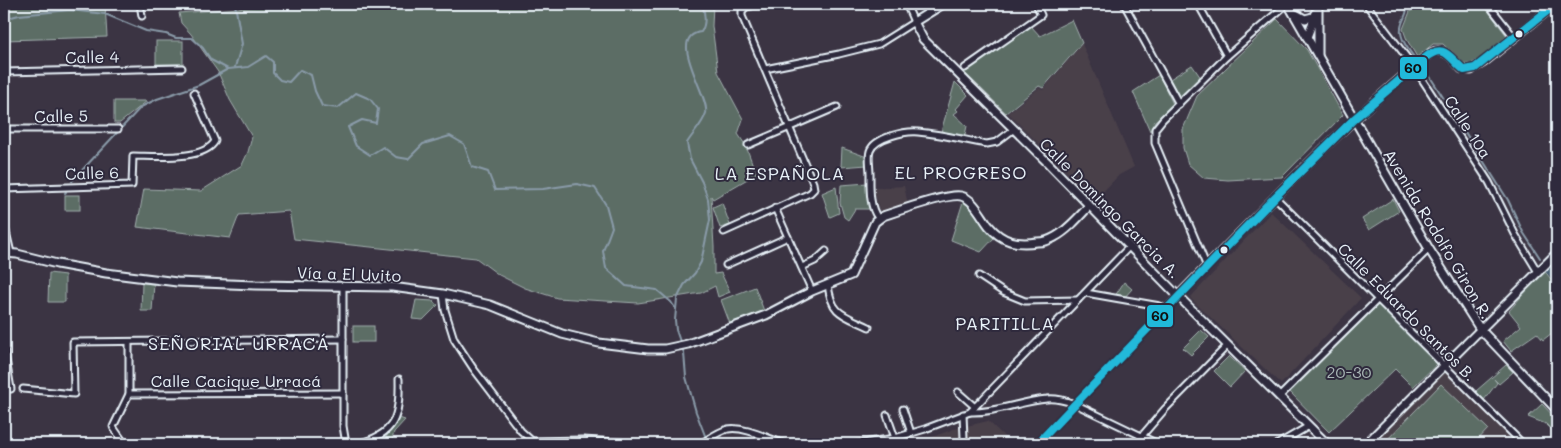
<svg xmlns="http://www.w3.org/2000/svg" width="1561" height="448" font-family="Mali,sans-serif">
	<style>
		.built { fill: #4a404a }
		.green { fill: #5b6d65; stroke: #a2afae }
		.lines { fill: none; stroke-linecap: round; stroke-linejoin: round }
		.stream { stroke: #8a9ba9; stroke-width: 2 }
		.river { stroke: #4b6275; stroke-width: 11 }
		.street-casing { stroke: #e8f1f8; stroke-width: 9 }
		.secondary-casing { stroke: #e8f1f8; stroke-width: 11 }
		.street { stroke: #2f2a3d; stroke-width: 5 }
		.secondary { stroke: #2f2a3d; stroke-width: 7 }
		.bus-1-casing { stroke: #2f2a3d; stroke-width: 11 }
		.bus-1 { stroke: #20b9da; stroke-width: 8 }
		.bus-dot { fill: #e8f1f8; stroke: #2f2a3d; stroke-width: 2 }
		.labels { text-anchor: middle; stroke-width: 4; stroke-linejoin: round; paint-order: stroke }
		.street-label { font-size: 16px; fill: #e8f1f8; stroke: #2f2a3d }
		.park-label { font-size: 16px; fill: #a9b6b6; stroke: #2f2a3d }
		.neighbourhood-label { font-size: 18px; letter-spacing: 1px; fill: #e8f1f8; stroke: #2f2a3d }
		.line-badge { stroke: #2f2a3d; stroke-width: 2 }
		.pale-badge-label { font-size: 14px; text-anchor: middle; font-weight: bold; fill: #111 }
	</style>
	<rect width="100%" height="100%" fill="#3b3443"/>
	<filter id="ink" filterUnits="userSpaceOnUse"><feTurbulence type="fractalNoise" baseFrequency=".02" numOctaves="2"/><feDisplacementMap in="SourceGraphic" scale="10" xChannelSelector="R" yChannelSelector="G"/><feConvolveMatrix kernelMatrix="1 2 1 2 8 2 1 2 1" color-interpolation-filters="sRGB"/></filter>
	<g filter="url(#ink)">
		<g class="built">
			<path d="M1082 44 1134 167 1119 175 1095 200 1008 113 1039 88 1043 90Z"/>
			<path d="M904 186 908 205 880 214 874 188Z"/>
			<path d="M1271 212 1361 298 1281 384 1190 298Z"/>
			<path d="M1444 371 1518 444H1372Z"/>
			<path d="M988 421 1012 444H913L954 429Z"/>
		</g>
		<g class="green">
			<path d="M4 4H105L107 37 4 40Z"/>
			<path d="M287 4H713L712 26 718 72 743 119 738 134 746 146 756 174 713 199 711 196 714 247V274L721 273 730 292 718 297 715 286 701 293 638 303 557 298 525 288 499 275 476 258 294 239 289 211 239 215 230 238 137 227 144 189 201 191 242 165 248 152 252 137 230 100 218 72 191 34 181 23 179 13Z"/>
			<path d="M1411 4H1483L1507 36 1473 64 1463 63 1443 44H1433L1417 57 1407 40 1403 29 1411 9Z"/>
			<path d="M1277 19 1307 50 1343 115 1282 177 1228 180 1204 178 1188 164 1183 148V129L1197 96Z"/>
			<path d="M1072 20 1082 43 1043 88 1039 86 1006 113 964 72 1031 26 1040 36Z"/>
			<rect x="156" y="41" width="27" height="23"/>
			<path d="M1192 65 1201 78 1179 97 1170 79Z"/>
			<path d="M1159 75 1173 104 1155 121 1150 131 1133 92Z"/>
			<path d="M955 82 968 95 956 109 958 111 954 114 967 126 965 135 941 132Z"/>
			<path d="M114 101H147L120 123H114Z"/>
			<path d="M842 148 867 157V165L841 167Z"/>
			<path d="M867 183 870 209H855L848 220 844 217 840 203 841 185Z"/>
			<path d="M836 187 839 213 830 217 822 193Z"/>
			<rect x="65" y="195" width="15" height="15"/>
			<path d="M1393 199 1399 211 1369 230 1362 219Z"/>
			<path d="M963 202 973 209 994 238 981 252 951 240Z"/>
			<path d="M722 203 730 225 720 228 713 207Z"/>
			<path d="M1544 270 1557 287V329L1543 340 1537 333 1511 351 1503 341 1521 326 1509 311Z"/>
			<path d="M49 273 65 275V302H48Z"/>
			<path d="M1124 282 1132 289 1124 298 1115 296Z"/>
			<path d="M142 283 154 284 152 311H141Z"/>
			<path d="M755 287 764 311 730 324 721 300Z"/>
			<path d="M416 300 433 301 438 305 423 320 412 319Z"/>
			<path d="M1378 304 1437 364 1413 387 1395 369 1329 432 1289 391Z"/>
			<rect x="353" y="326" width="21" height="16"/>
			<path d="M1201 330 1209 337 1191 355 1183 348Z"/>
			<path d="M1229 356 1245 371 1230 387 1214 371Z"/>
			<path d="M1506 365 1513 372 1499 384 1494 379 1497 383 1484 400 1476 391Z"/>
			<path d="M1441 384 1488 429 1475 443 1476 444H1383Z"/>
			<path d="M1542 404 1557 420V428L1553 431 1546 424 1528 417Z"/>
			<path d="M399 418 405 420 394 432 391 444H382L380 441 387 436Z"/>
		</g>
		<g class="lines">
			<g class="stream">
				<path d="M702 4C705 13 707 23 701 32 665 36 710 96 706 113 703 124 693 133 687 143L690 159 702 182 708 199 710 220 701 262 695 273 684 285 677 299 675 320 676 330 684 353 686 377 696 412 706 438"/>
				<path d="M1407 4C1409 13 1402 19 1401 28 1399 39 1411 53 1417 61"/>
				<path d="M4 19 19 15 70 10 105 14 146 31 166 34 176 38H192L203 48 211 60 228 69"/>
				<path d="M1420 65 1427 72 1508 200 1523 232 1540 258"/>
				<path d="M235 67 242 44 235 4"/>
				<path d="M72 181 141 107 157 99 199 85 228 69 248 67 266 56 273 62V73L280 80 289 82 300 70 311 75 315 91 322 106 338 108 356 93 370 99 378 109 376 123 362 120 348 127 356 146 370 155 383 147 396 157 408 159 423 144 450 136 464 144 472 167 488 172 495 190 543 189 577 184 595 188 606 205 612 227 603 251 606 268 626 286 657 290 671 302 675 308"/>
				<path d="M65 193 66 192"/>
			</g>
			<path class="river" d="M1548 267 1557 275"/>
			<g class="street-casing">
				<g id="street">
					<path d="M140 4 142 16"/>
					<path d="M1124 4 1179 104"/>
					<path d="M1198 4 1227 56"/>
					<path d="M1366 4 1414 67 1489 182 1515 234 1538 272"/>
					<path d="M1488 4 1514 37"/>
					<path d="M965 68 1041 15 1036 4"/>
					<path d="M765 69 839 54 879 44 914 22 906 4"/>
					<path d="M4 72 182 68"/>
					<path d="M4 129H118"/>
					<path d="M748 145 837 107"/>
					<path d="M4 189 132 185 133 156C154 156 204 161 215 141L194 93"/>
					<path d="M1275 197 1523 444"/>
					<path d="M775 208 812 291"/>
					<path d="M878 218C869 206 870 188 870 174 870 167 868 157 870 151 875 137 906 131 918 132 941 134 964 140 987 144L997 142 1014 129"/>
					<path d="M4 223 11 253"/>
					<path d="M724 232 810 193 814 189 813 183 742 16V11L746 7 760 4"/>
					<path d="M726 265 788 237"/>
					<path d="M802 267 815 261 826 251"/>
					<path d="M1207 267 1155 143V129L1163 119 1227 56 1287 4"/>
					<path d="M979 276 1003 292 1025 301 1078 300"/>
					<path d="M828 284C831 315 844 315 869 327"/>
					<path d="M343 286V426L346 444"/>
					<path d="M1086 293 1160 306 1166 309"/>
					<path d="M443 294 445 310 454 339 473 368 521 431 532 441"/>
					<path d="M4 348 11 389"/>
					<path d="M23 389 74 394 73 342 343 339"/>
					<path d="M958 392 975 407"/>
					<path d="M129 394 343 393"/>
					<path d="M1279 397 1429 249"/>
					<path d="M903 409 911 433"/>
					<path d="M970 412C996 413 1021 401 1047 399 1057 398 1066 401 1075 404L1158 444"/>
					<path d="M887 415 895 438"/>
					<path d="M125 444 113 427 129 394V342"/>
					<path d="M356 444C396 435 400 416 399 379"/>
					<path d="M526 444 532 441 583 440 648 444"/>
					<path d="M700 444C709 439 717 432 728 429 744 426 769 439 785 444"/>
					<path d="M857 444 895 438 925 429 970 412 1129 247"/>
					<path d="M961 444 964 438 963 414"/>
					<path d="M1037 444 1178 296"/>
					<path d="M1135 444 1165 409 1227 346"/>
					<path d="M1278 444 1309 426"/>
				</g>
			</g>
			<g class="secondary-casing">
				<g id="secondary">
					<path d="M943 4 914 22 923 39 1047 162 1178 296 1327 444"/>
					<path d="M1288 4 1429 249 1480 329 1557 410"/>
					<path d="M1318 8V55"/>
					<path d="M1294 13 1305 19 1313 17 1315 13"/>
					<path d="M1307 37 1316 14"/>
					<path d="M4 253 17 254 57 264 106 273 177 282 255 285 392 287 443 294 490 305 562 334 599 343 648 349H665L688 344 766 315 812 291 851 275 875 222 883 216C898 211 948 193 961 196 974 199 981 216 989 226 1002 242 1017 245 1037 242 1043 242 1050 240 1055 237 1068 230 1079 217 1089 206"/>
					<path d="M1178 296C1260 213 1340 126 1431 53 1445 46 1453 60 1462 69L1471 70 1484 62 1556 4"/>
					<path d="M1366 444 1557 253"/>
				</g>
			</g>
			<use href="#street" class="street"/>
			<use href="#secondary" class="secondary"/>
			<g class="bus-1-casing">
				<path id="bus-1" d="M1037 444 1075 404 1275 197 1354 119 1425 58C1445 42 1449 58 1464 70L1475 68 1556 4"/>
			</g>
			<use href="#bus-1" class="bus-1"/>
		</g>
	</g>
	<g class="bus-dot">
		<circle cx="1519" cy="34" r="4.5"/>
		<circle cx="1224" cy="250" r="4.5"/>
	</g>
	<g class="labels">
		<g class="street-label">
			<text transform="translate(92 57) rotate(-1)" y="6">Calle 4</text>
			<text transform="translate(61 116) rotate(-1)" y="6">Calle 5</text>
			<text transform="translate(1468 127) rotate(57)" y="6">Calle 10a</text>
			<text transform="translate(92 173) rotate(-2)" y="6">Calle 6</text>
			<text transform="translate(1110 208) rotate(45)" y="6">Calle Domingo Garcia A.</text>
			<text transform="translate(1438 234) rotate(59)" y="6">Avenida Rodolfo Giron R.</text>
			<text transform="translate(349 274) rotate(2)" y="6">Vía a El Uvito</text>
			<text transform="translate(1407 312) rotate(45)" y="6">Calle Eduardo Santos B.</text>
			<text x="236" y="387">Calle Cacique Urracá</text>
		</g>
		<g class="park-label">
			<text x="1349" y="378">20-30</text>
		</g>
		<g class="neighbourhood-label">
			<text x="961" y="179">EL PROGRESO</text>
			<text x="780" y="180">LA ESPAÑOLA</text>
			<text x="1005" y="330">PARITILLA</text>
			<text x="239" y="350">SEÑORIAL URRACÁ</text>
		</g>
	</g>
	<g class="line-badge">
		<rect x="1399" y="56" width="29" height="24" rx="5" fill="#20b9da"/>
		<rect x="1146" y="304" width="28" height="24" rx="5" fill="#20b9da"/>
	</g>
	<g class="pale-badge-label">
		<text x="1413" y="73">60</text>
		<text x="1160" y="321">60</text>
	</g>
	<rect width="1561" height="448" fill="none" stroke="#2f2a3d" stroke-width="20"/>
	<rect x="10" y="10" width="1541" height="428" fill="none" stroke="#e8f1f8" stroke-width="2" filter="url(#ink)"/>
</svg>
